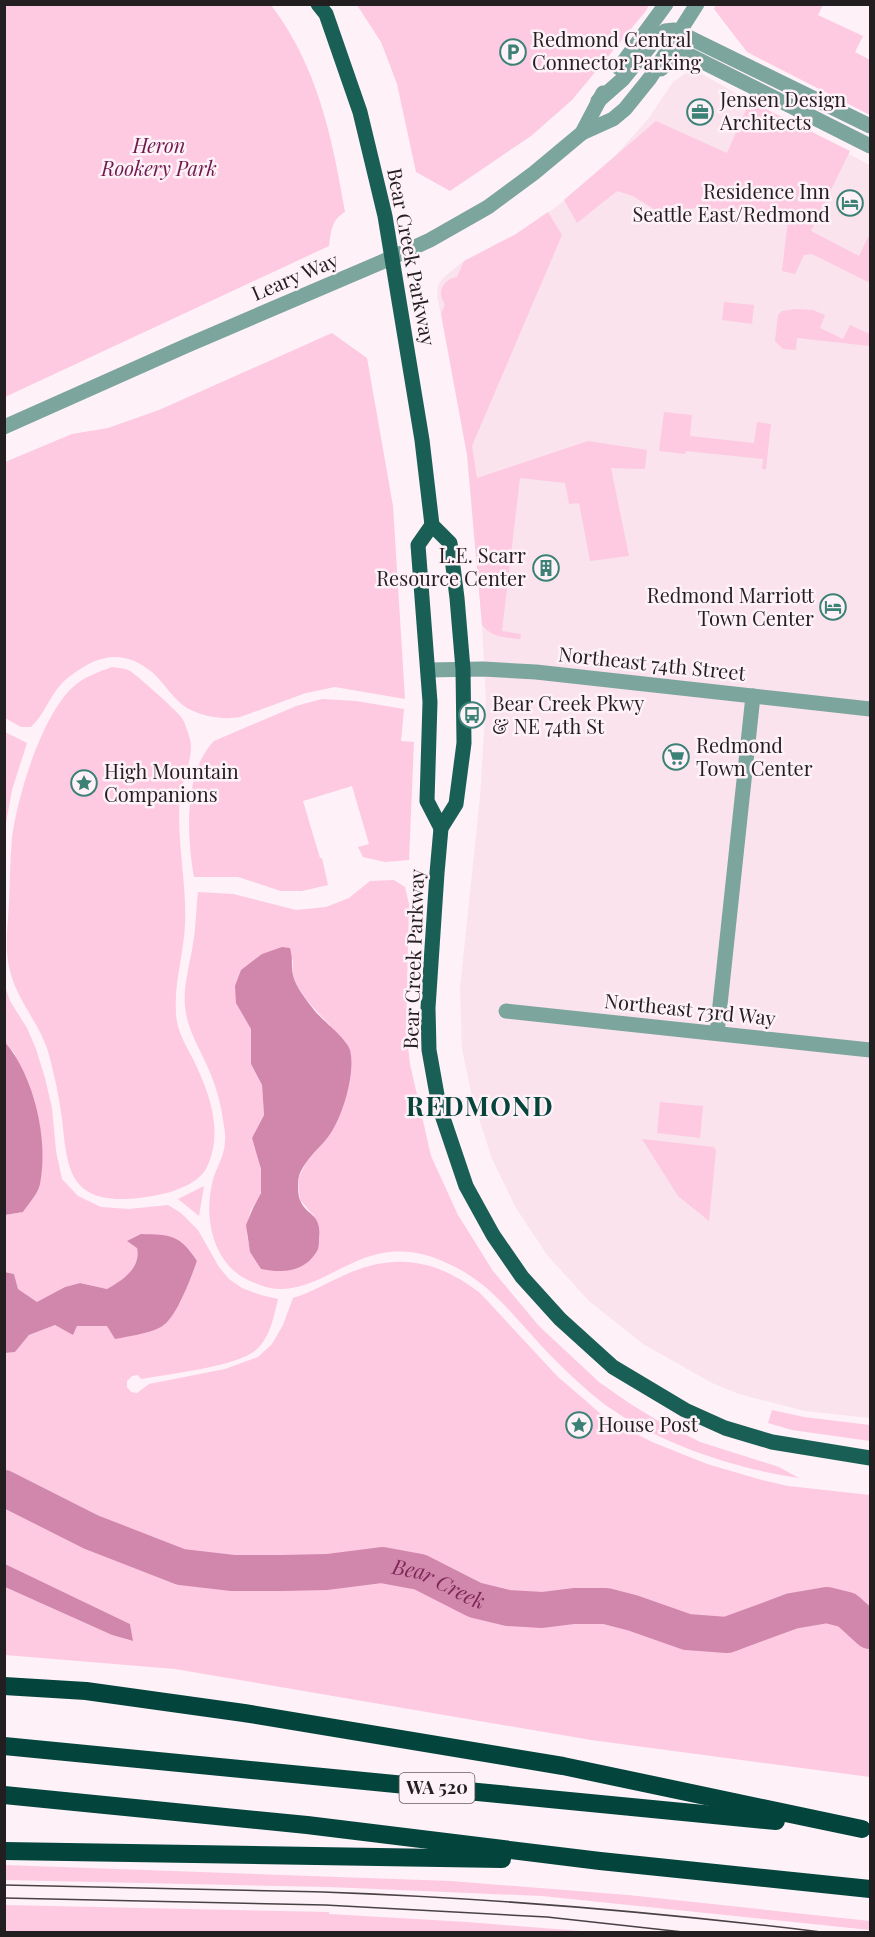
<svg xmlns="http://www.w3.org/2000/svg" width="875" height="1937" font-family="'Playfair Display',serif">
	<style>
		.built { fill: #fae3ed }
		.green { fill: #fdcae2; fill-rule: evenodd }
		.water { fill: #d187ac }
		.lines { fill: none; stroke-linecap: round; stroke-linejoin: round }
		.river { stroke: #d187ac; stroke-width: 36 }
		.minor { stroke: #7ca59d; stroke-width: 15 }
		.major { stroke: #1a5f55; stroke-width: 15 }
		.highway { stroke: #03443c; stroke-width: 18 }
		.tram { stroke: #494245; stroke-width: 1.5 }
		.labels { text-anchor: middle; stroke-width: 5; stroke-linejoin: round; paint-order: stroke }
		.shield { fill: #fef1f7; stroke: #655d60; stroke-width: 1.5 }
		.shield-label { font-size: 18px; font-weight: bold; fill: #231e20 }
		.poi-label { font-size: 20px; fill: #231e20; stroke: #fef1f7; text-anchor: start }
		.park-label { font-size: 20px; font-style: italic; fill: #70194d; stroke: #fef1f7 }
		.street-label { font-size: 20px; fill: #231e20; stroke: #fef1f7 }
		.water-label { font-size: 21px; font-style: italic; fill: #80285a; stroke: #fef1f7 }
		.district-label { font-size: 26px; font-weight: bold; letter-spacing: 1.5px; fill: #06443c; stroke: #fef1f7 }
	</style>
	<rect width="100%" height="100%" fill="#fef1f7"/>
	<path class="built" d="M686 73H700L794 126 870 165V1418L805 1411 739 1394 712 1383 643 1344 589 1301 547 1255 516 1208 492 1159 472 1097 462 1049 460 988 480 797 486 700 482 625 468 455 462 414 437 296 438 285 443 278 461 263 516 235 560 204 616 155 648 119 673 82Z"/>
	<g class="green">
		<path d="M716 4 823 5 818 15 863 36 855 52 870 60V115L747 52 714 9Z"/>
		<path d="M4 5H271C318 67 332 137 345 212 331 220 331 232 329 246L5 397Z"/>
		<path d="M357 5H649L645 12 572 100 531 136 450 191 416 172 397 84 381 42Z"/>
		<path d="M750 101 850 151 811 231 859 256 870 233V278L868 282 812 254 804 255 795 274 782 271 788 219 696 208 660 213 633 196 617 191 577 223 564 200 656 121 727 153Z"/>
		<path d="M548 212 562 235 472 446 477 478 588 441 647 450 645 469 611 468 629 556 590 561 579 503 569 504 565 483 520 478 502 631 521 634 520 639C505 637 492 638 482 625L467 455 441 314 445 304C436 293 443 279 457 277L464 261 516 234Z"/>
		<path d="M724 302 754 305 752 324 722 320Z"/>
		<path d="M796 309 813 310 825 315 820 328 843 339 850 325 870 334V358H869L870 346 797 338 796 350 783 349 775 341 778 315 782 311Z"/>
		<path d="M332 333 367 358 393 506 405 699 335 687 306 693 240 717C225 720 205 717 191 710 174 702 165 683 152 672 122 648 97 655 69 677 51 690 47 712 31 727H21L5 718V462L72 434 108 428 159 410Z"/>
		<path d="M664 412 692 415 690 436 754 443 757 422 771 424 766 469H762L763 459 686 451 685 454 659 451Z"/>
		<path d="M112 667C118 668 125 668 130 671 138 676 177 711 182 718 185 723 187 730 189 736 196 755 182 778 180 797 176 840 187 882 185 924 184 953 174 982 176 1012 176 1029 185 1044 193 1059 209 1092 224 1131 207 1167 195 1192 145 1199 121 1199 66 1199 67 1160 62 1119 59 1096 54 1073 48 1051 39 1023 17 1000 10 971 4 949 8 924 9 902 10 881 10 859 12 838 17 797 42 715 73 687 84 677 98 672 112 667Z"/>
		<path d="M322 699 356 701 404 709 401 741 414 742 409 860 385 862 363 857 358 847 369 844 352 786 303 801 320 858H322L328 885 302 891H281L238 877H194C187 837 183 773 214 741L296 706Z"/>
		<path d="M5 732 27 743 12 790 5 828Z"/>
		<path d="M394 880 405 887 409 904 406 1030 410 1064 431 1156 458 1215 493 1271 539 1326 599 1382 629 1403 655 1419 700 1442 779 1467 799 1478C732 1468 660 1444 604 1404 586 1390 569 1374 553 1358 519 1324 494 1284 449 1264 428 1254 407 1249 383 1253 339 1260 301 1305 255 1283 245 1279 236 1274 229 1266 208 1242 205 1206 214 1176 218 1166 225 1153 225 1141 226 1135 224 1127 223 1120 221 1105 217 1090 211 1075 202 1052 187 1031 185 1006 183 987 190 963 193 944 196 927 196 909 198 892L233 894 296 910 326 907 349 898 370 881ZM293 959C293 964 292 970 293 974 296 991 318 1013 330 1025V1134L306 1163 298 1179 300 1200 314 1216 261 1269C248 1249 242 1232 252 1208 255 1203 260 1198 261 1192 265 1175 257 1154 252 1138L264 1115 262 1085 251 1064V1029Z"/>
		<path d="M4 983 10 1001 27 1028 36 1049 45 1078 52 1108 56 1151 62 1179 78 1196 101 1207 129 1209 168 1205 181 1213 198 1230 219 1267 229 1279 242 1288 261 1295 278 1299C274 1316 270 1338 256 1350 236 1367 168 1374 141 1379L138 1375 132 1376 127 1381V1387L131 1392 137 1393 149 1384 225 1369 258 1357 272 1344 283 1325 293 1298C313 1292 330 1281 349 1273 398 1252 439 1261 480 1293L558 1377 585 1400 604 1417 652 1442 707 1464 762 1480 788 1486 870 1495V1777L591 1740 175 1669 5 1655V1587L112 1635 132 1641 130 1624 5 1564V1353L15 1352 29 1335 55 1325 73 1334 77 1326H163L181 1301 197 1261 128 1242 137 1247C141 1268 123 1280 107 1289L80 1283 65 1287 38 1303 18 1289 14 1274 5 1272V1215L23 1212 39 1186 42 1152 15 1054 5 1042Z"/>
		<path d="M660 1102 703 1106 700 1138 657 1133Z"/>
		<path d="M642 1139 714 1147 716 1151 709 1221 678 1196Z"/>
		<path d="M204 1186 199 1216 178 1199Z"/>
		<path d="M772 1410 804 1417 870 1425V1441L792 1430 768 1423Z"/>
		<path d="M5 1865 451 1881 628 1895 870 1921V1930L542 1896 329 1887 5 1880Z"/>
		<path d="M5 1905 329 1912V1914L467 1922 594 1932H5Z"/>
	</g>
	<g class="water">
		<path d="M282 947 290 948C293 959 291 966 293 975 295 986 307 1001 314 1010 322 1020 346 1038 350 1050 356 1073 342 1119 328 1137 319 1149 299 1165 298 1182 298 1186 298 1196 300 1200 306 1216 322 1213 319 1238 319 1242 319 1248 317 1251 304 1273 282 1273 261 1269L250 1252 246 1225 253 1208 261 1193V1169L252 1138 264 1115 262 1085 251 1064V1029L236 1003 235 986 241 970 262 954Z"/>
		<path d="M5 1042C34 1076 49 1140 40 1184 38 1194 28 1204 23 1212L5 1215Z"/>
		<path d="M141 1234C171 1235 179 1234 197 1261 191 1277 177 1318 161 1327 147 1334 130 1336 115 1339L107 1326H77L73 1335 55 1325 29 1335 15 1352 5 1353V1272L14 1274 18 1289 37 1302 65 1287 80 1283 107 1289C123 1280 141 1268 137 1248L127 1241Z"/>
		<path d="M5 1564 130 1624 133 1641 112 1635 5 1587Z"/>
	</g>
	<g class="lines">
		<path class="river" id="s1" d="M4 1488 91 1532 181 1567 233 1573H282L327 1572 382 1565 420 1572 475 1600 508 1608 542 1610 574 1606H606L633 1613 687 1632 727 1635 792 1611 827 1605 847 1610 870 1631"/>
		<g class="minor">
			<path d="M619 68 666 4"/>
			<path d="M661 69C670 61 678 53 691 56L870 146"/>
			<path d="M598 101 623 79 658 36 665 31 674 30 870 126"/>
			<path d="M582 133 603 93"/>
			<path d="M4 427 188 345 391 258 430 240 488 207 534 173 582 133 613 119 625 109 650 78 697 4"/>
			<path d="M428 670 483 669 536 672 870 709"/>
			<path d="M506 1011 870 1050"/>
			<path d="M717 1033 753 696"/>
		</g>
		<g class="major">
			<path d="M318 4 326 14 360 112 385 216 422 440 432 525 450 543 457 598 463 669 464 743 456 804 441 828 437 873 428 1008 429 1050 439 1106 466 1186 493 1235 522 1277 560 1319 613 1367 685 1410 725 1428 772 1442 870 1458"/>
			<path d="M432 525 418 545 430 702 427 801 441 828"/>
		</g>
		<g class="highway">
			<path d="M4 1686 86 1691 244 1713 563 1766 862 1829"/>
			<path d="M4 1746 776 1821"/>
			<path d="M4 1795 307 1825 600 1861 870 1889"/>
			<path d="M4 1851 502 1859"/>
		</g>
		<g class="tram">
			<path d="M4 1885C111 1887 217 1889 323 1892 489 1898 656 1912 821 1932"/>
			<path d="M4 1898 325 1905 547 1917 683 1932"/>
		</g>
	</g>
	<defs>
		<g id="parking-ring" transform="scale(1.35)"><circle r="9.5" fill="#fef1f7" stroke="#3c8176" stroke-width="1.5"/><path d="M-3.5-5.5H1a3.5 3.5 0 0 1 0 7H-1V5.5H-3.5ZM-1-3.4V-.6H.8a1.4 1.4 0 0 0 0-2.8Z" fill="#3c8176"/></g>
		<g id="office-ring" transform="scale(1.35)"><circle r="9.5" fill="#fef1f7" stroke="#3c8176" stroke-width="1.5"/><path d="M-6-3h4V-5.5h4V-3h4V5H-6ZM-1-4.5V-3h2v-1.5ZM-6 0V1H6V0Z" fill="#3c8176"/></g>
		<g id="hotel-ring" transform="scale(1.35)"><circle r="9.5" fill="#fef1f7" stroke="#3c8176" stroke-width="1.5"/><path d="M-6-4.5h1.5V1H6V5H4.5V3h-9V5H-6ZM-4 0a1.8 1.8 0 1 1 3.6 0ZM.5 0V-2.5h3Q6-2.5 6 0Z" fill="#3c8176"/></g>
		<g id="building-ring" transform="scale(1.35)"><circle r="9.5" fill="#fef1f7" stroke="#3c8176" stroke-width="1.5"/><path d="M-4-6H4V6H1V3H-1V6H-4ZM-2.5-4.3h1.7v1.8h-1.7ZM.8-4.3h1.7v1.8H.8ZM-2.5-1h1.7V.8h-1.7ZM.8-1h1.7V.8H.8Z" fill="#3c8176"/></g>
		<g id="bus-ring" transform="scale(1.35)"><circle r="9.5" fill="#fef1f7" stroke="#3c8176" stroke-width="1.5"/><path d="M-5-6H5V4H4V6H2V4H-2V6H-4V4H-5ZM-3.5-4V0h7V-4ZM-3.5 1.2v1.5H-2V1.2ZM2 1.2v1.5H3.5V1.2Z" fill="#3c8176"/></g>
		<g id="supermarket-ring" transform="scale(1.35)"><circle r="9.5" fill="#fef1f7" stroke="#3c8176" stroke-width="1.5"/><path d="M-6-5.5h2.5l.6 2H6L4.5 2H-2.5L-4.4-4H-6ZM-1.5 3.2a1.3 1.3 0 1 0 .1 0ZM3 3.2a1.3 1.3 0 1 0 .1 0Z" fill="#3c8176"/></g>
		<g id="sight-ring" transform="scale(1.35)"><circle r="9.5" fill="#fef1f7" stroke="#3c8176" stroke-width="1.5"/><path d="M0-6L1.8-2.2L6-1.7L2.9 1.2L3.7 5.4L0 3.3L-3.7 5.4L-2.9 1.2L-6-1.7L-1.8-2.2Z" fill="#3c8176"/></g>
	</defs>
	<g fill-rule="evenodd">
		<use href="#parking-ring" x="513" y="52"/>
		<use href="#office-ring" x="700" y="112"/>
		<use href="#hotel-ring" x="850" y="203"/>
		<use href="#building-ring" x="546" y="568"/>
		<use href="#hotel-ring" x="833" y="607"/>
		<use href="#bus-ring" x="472" y="715"/>
		<use href="#supermarket-ring" x="676" y="757"/>
		<use href="#sight-ring" x="84" y="783"/>
		<use href="#sight-ring" x="579" y="1425"/>
	</g>
	<g class="labels">
		<rect class="shield" x="399.5" y="1773" width="75" height="30" rx="4.5"/>
		<g class="shield-label">
			<text x="437" y="1794">WA 520</text>
		</g>
		<g class="poi-label">
			<text x="532" y="47">Redmond Central<tspan x="532" dy="23">Connector Parking</tspan></text>
			<text x="720" y="107">Jensen Design<tspan x="720" dy="23">Architects</tspan></text>
			<text x="830" y="199" text-anchor="end">Residence Inn<tspan x="830" dy="23">Seattle East/Redmond</tspan></text>
			<text x="526" y="563" text-anchor="end">L.E. Scarr<tspan x="526" dy="23">Resource Center</tspan></text>
			<text x="814" y="603" text-anchor="end">Redmond Marriott<tspan x="814" dy="23">Town Center</tspan></text>
			<text x="492" y="711">Bear Creek Pkwy<tspan x="492" dy="23">&amp; NE 74th St</tspan></text>
			<text x="696" y="753">Redmond<tspan x="696" dy="23">Town Center</tspan></text>
			<text x="104" y="779">High Mountain<tspan x="104" dy="23">Companions</tspan></text>
			<text x="598" y="1432">House Post</text>
		</g>
		<g class="park-label">
			<text x="159" y="153">Heron<tspan x="159" dy="23">Rookery Park</tspan></text>
		</g>
		<g class="street-label">
			<text transform="translate(411 257) rotate(79)" y="7">Bear Creek Parkway</text>
			<text transform="translate(295 277) rotate(-23)" y="7">Leary Way</text>
			<text transform="translate(652 664) rotate(6)" y="7">Northeast 74th Street</text>
			<text transform="translate(414 959) rotate(-88)" y="7">Bear Creek Parkway</text>
			<text transform="translate(690 1010) rotate(6)" y="7">Northeast 73rd Way</text>
		</g>
		<g class="water-label">
			<text dy="7" stroke="none"><textPath href="#s1" startOffset="456">Bear Creek</textPath></text>
		</g>
		<g class="district-label">
			<text x="480" y="1116">REDMOND</text>
		</g>
	</g>
	<rect width="875" height="1937" fill="none" stroke="#231e20" stroke-width="12"/>
</svg>
